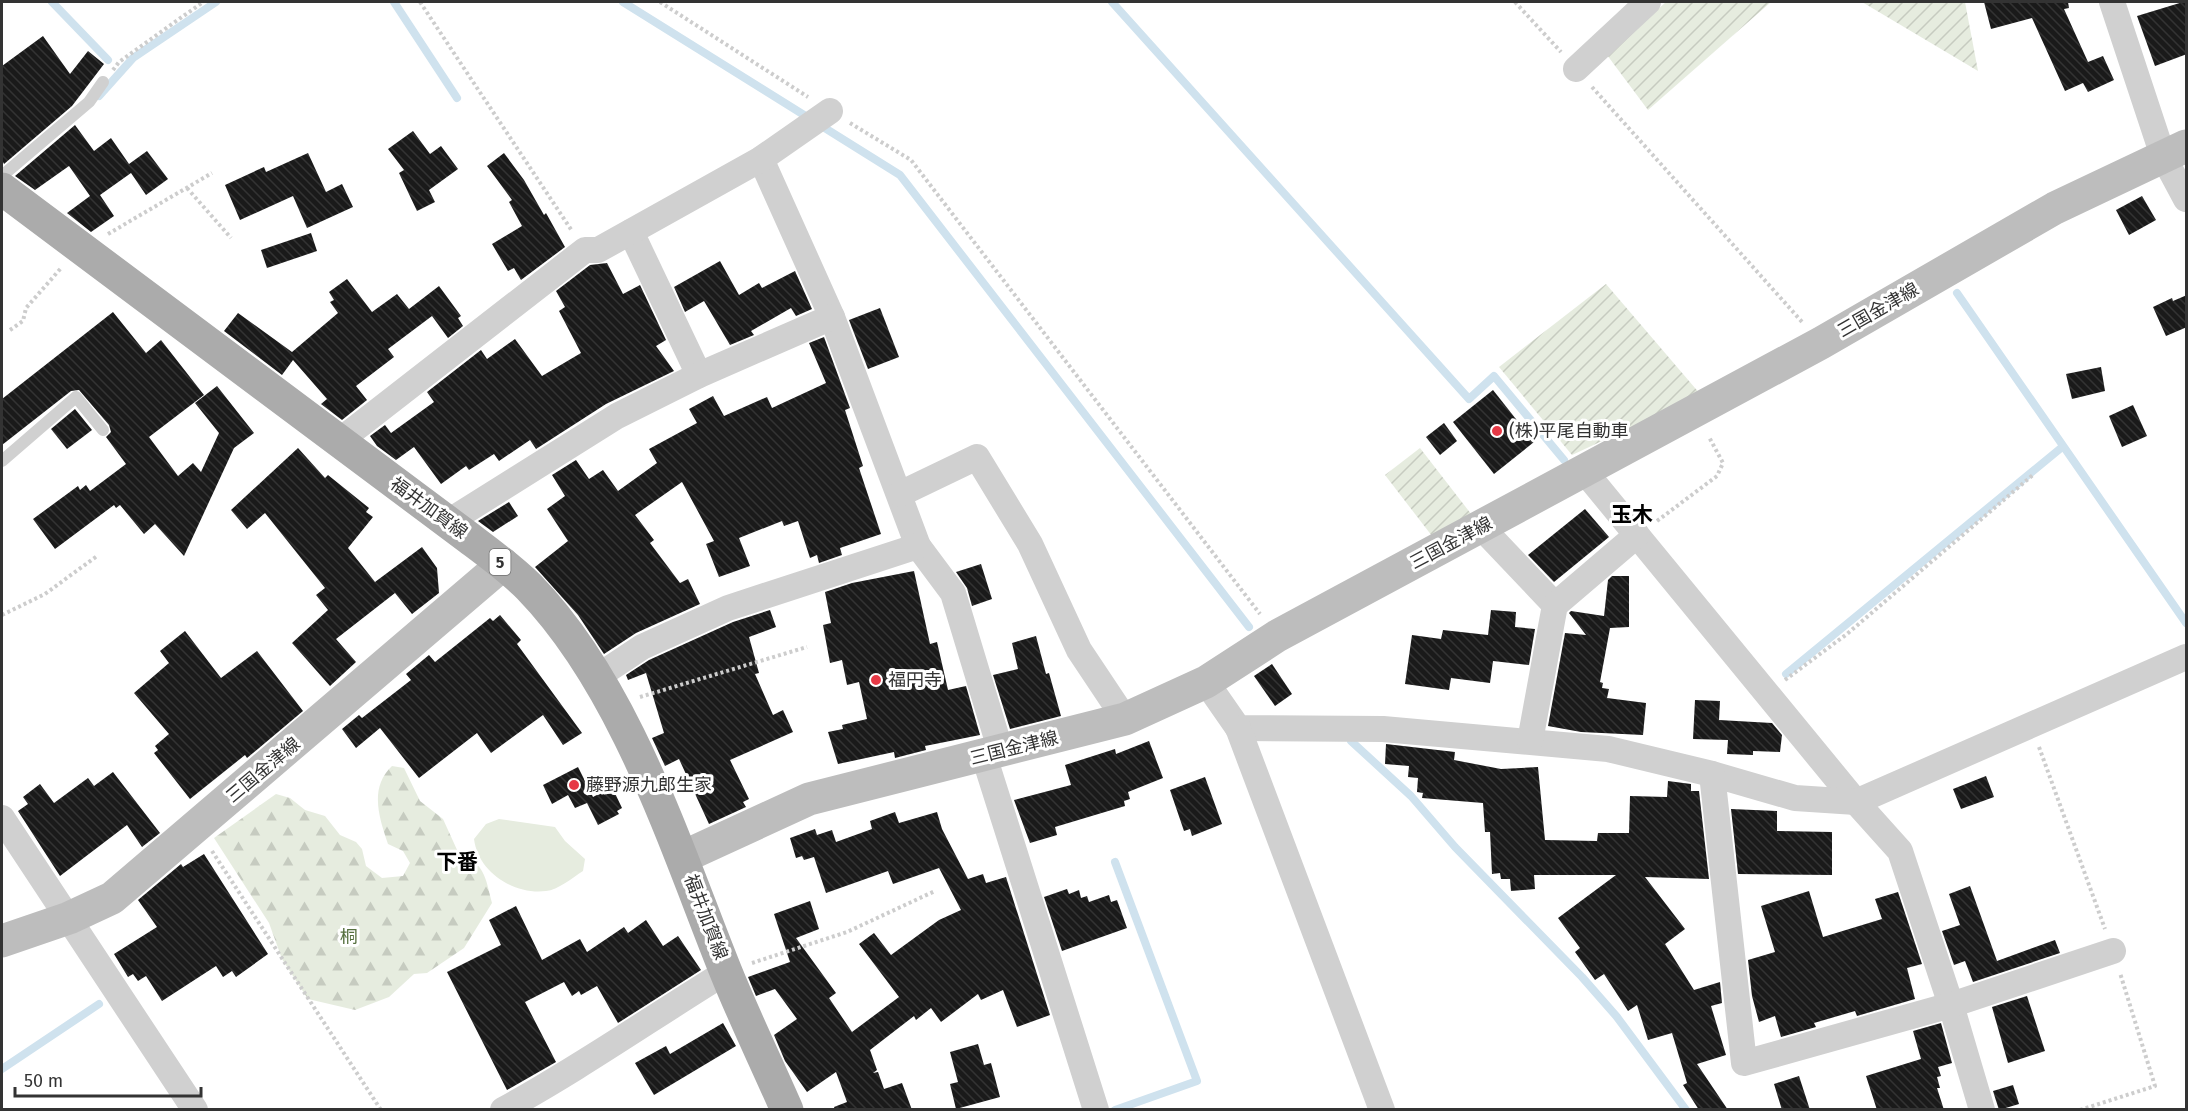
<svg xmlns="http://www.w3.org/2000/svg" width="2188" height="1111" font-family="'Fira Sans','Noto Sans JP',sans-serif">
	<style>
		.green { fill: #e6ecdf }
		.forest { fill: url(#forest-firs) }
		.garden { fill: url(#garden-furrows) }
		.lines { fill: none; stroke-linecap: round; stroke-linejoin: round }
		.stream { stroke: #cfe2ee; stroke-width: 8 }
		.building { fill: url(#building-back-hatch) }
		.path { stroke: #cdcdcd; stroke-width: 4; stroke-dasharray: 3 3; stroke-linecap: butt }
		.lane { stroke: #d0d0d0; stroke-width: 12 }
		.street { stroke: #d0d0d0; stroke-width: 26 }
		.secondary { stroke: #bdbdbd; stroke-width: 33 }
		.primary { stroke: #ababab; stroke-width: 33 }
		.poi-dot { fill: #e63946; stroke: #fff; stroke-width: 2 }
		.labels { text-anchor: middle; stroke-width: 6; stroke-linejoin: round; paint-order: stroke }
		.shield { fill: #fff; stroke: #707070; stroke-width: 1.5 }
		.shield-label { font-size: 16px; font-weight: bold; fill: #333 }
		.street-label { font-size: 18px; fill: #333; stroke: #fff }
		.poi-label { font-size: 18px; fill: #333; stroke: #fff; text-anchor: start }
		.park-label { font-size: 18px; fill: #56703f; stroke: #fff }
		.quarter-label { font-size: 21px; font-weight: bold; fill: #000; stroke: #fff }
	</style>
	<defs>
		<pattern id="forest-firs" width="22" height="20" patternUnits="userSpaceOnUse" patternTransform="scale(1.5)"><rect width="22" height="20" fill="#e6ecdf"/><path d="M5 1l3.5 6h-7zM16 11l3.5 6h-7z" fill="#c6cbc0"/></pattern>
		<pattern id="garden-furrows" width="10" height="10" patternUnits="userSpaceOnUse" patternTransform="scale(1.5)"><rect width="10" height="10" fill="#e6ecdf"/><path d="M-1 1l2-2M0 10L10 0M9 11l2-2" fill="none" stroke="#c6cbc0"/></pattern>
		<pattern id="building-back-hatch" width="6" height="6" patternUnits="userSpaceOnUse" patternTransform="scale(1.5)"><rect width="6" height="6" fill="#1a1a1a"/><path d="M-1 5l2 2M0 0l6 6M5-1l2 2" fill="none" stroke="#333"/></pattern>
	</defs>
	<rect width="100%" height="100%" fill="#fff"/>
	<path class="green" d="M499 819 555 827 565 841 585 859 583 871C572 878 558 890 546 891 514 895 478 872 474 839L486 824Z"/>
	<path class="forest" d="M392 766 404 768 420 801 443 819 458 852C485 864 485 876 492 903L464 948 427 973 414 974 389 997 355 1010 308 999 282 959 269 923 214 838 276 794 290 798 305 810 325 816 340 835 356 842 362 849 366 866 382 878 403 876 410 863 403 851 388 844C379 817 369 788 392 766Z"/>
	<g class="garden">
		<path d="M1666 2H1771L1648 110 1607 55Z"/>
		<path d="M1862 2H1965L1978 71Z"/>
		<path d="M1606 284 1701 395 1572 455 1499 367Z"/>
		<path d="M1420 448 1475 519 1432 536 1385 475Z"/>
	</g>
	<g class="lines">
		<g class="stream">
			<path d="M52 2 108 60"/>
			<path d="M394 2 457 98"/>
			<path d="M623 2 900 175 1249 627"/>
			<path d="M1112 2 1469 399 1494 376 1564 460"/>
			<path d="M99 96 133 58 216 2"/>
			<path d="M1957 293 2186 623"/>
			<path d="M1786 674 2061 448"/>
			<path d="M1351 741 1411 796 1455 847 1582 977 1617 1017 1686 1110"/>
			<path d="M2 1069 99 1004"/>
			<path d="M1115 1110 1197 1081 1115 862"/>
		</g>
	</g>
	<g class="building">
		<path d="M1984 2H2068L2069 8 2064 9 2088 62 2103 56 2114 80 2088 92 2083 83 2065 91 2032 18 1991 29Z"/>
		<path d="M2183 2H2187V54L2155 66 2137 16Z"/>
		<path d="M43 36 70 74 88 51 104 64 72 106 4 164 2 160V66Z"/>
		<path d="M75 125 94 151 111 138 129 164 147 151 168 179 146 195 131 173 100 195 114 216 91 232 67 213 90 196 69 166 35 190 15 176Z"/>
		<path d="M413 131 430 154 441 146 458 169 429 190 435 202 417 211 399 173 404 170 388 149Z"/>
		<path d="M308 153 326 192 342 184 353 207 307 228 293 196 240 220 225 185 264 167 266 172Z"/>
		<path d="M504 153 524 180 544 215 546 213 565 247 521 280 514 268 508 271 492 244 522 226 509 202 512 200 487 166Z"/>
		<path d="M2142 196 2156 220 2129 235 2116 210Z"/>
		<path d="M311 233 317 251 267 268 261 250Z"/>
		<path d="M720 261 739 295 759 283 762 288 795 271 812 309 796 316 791 308 751 331 754 335 730 345 704 301 685 312 674 287Z"/>
		<path d="M607 263 623 294 640 285 666 340 656 346 674 371 606 404 536 449 530 440 499 461 494 454 469 470 466 466 441 484 414 447 396 460 377 446 370 436 385 425 391 433 434 402 427 392 481 350 487 359 515 339 542 376 581 353 559 311 565 307 556 291 590 265Z"/>
		<path d="M347 279 372 312 397 294 409 309 439 286 461 316 458 318 463 326 448 338 432 316 388 349 394 357 356 386 367 400 342 420 321 404 327 399 293 360 282 375 224 331 238 313 292 352 338 313 330 302 334 300 329 292Z"/>
		<path d="M2187 295V327L2166 336 2153 307 2172 298 2173 301Z"/>
		<path d="M880 308 899 357 868 369 849 320Z"/>
		<path d="M113 312 146 353 161 340 204 395 149 437 178 476 193 463 201 472 219 433 195 403 217 386 254 433 234 448 184 556 155 524 144 534 120 505 116 508 114 505 55 549 33 519 78 486 80 490 86 485 90 491 126 464 106 437 111 432 109 425 79 390 71 391 2 445V399Z"/>
		<path d="M824 337 850 408 845 410 863 466 859 468 881 534 840 548 842 555 819 563 817 555 810 558 798 521 784 526 782 521 739 538 750 566 719 577 706 544 714 541 682 482 635 515 654 540 650 543 680 583 688 579 700 604 636 633 604 654 578 615 535 567 568 541 547 509 565 496 552 475 576 460 589 479 603 470 618 491 657 463 649 449 697 423 689 409 713 396 724 416 767 397 772 408 826 383 809 343Z"/>
		<path d="M2101 367 2105 391 2072 399 2066 374Z"/>
		<path d="M1493 390 1534 442 1494 474 1453 422Z"/>
		<path d="M2133 405 2147 436 2122 447 2109 416Z"/>
		<path d="M75 409 92 430 67 449 51 429Z"/>
		<path d="M1444 423 1457 441 1440 455 1426 437Z"/>
		<path d="M298 448 325 478 328 475 369 508 366 512 373 517 348 548 375 582 422 547 437 568 439 593 412 614 395 593 336 639 356 662 330 686 292 643 328 610 316 595 325 588 265 513 247 529 231 510Z"/>
		<path d="M509 502 518 516 493 532 478 521Z"/>
		<path d="M1585 509 1609 537 1554 582 1528 555Z"/>
		<path d="M981 564 992 599 972 606 967 588 956 572Z"/>
		<path d="M914 571 930 644 937 642 948 690 966 686 980 735 925 746 926 750 895 758 894 752 838 764 828 732 843 729 842 725 867 719 859 682 847 685 842 660 830 663 823 625 831 623 825 592 852 583Z"/>
		<path d="M1612 576H1629V627L1610 628 1600 682 1603 683 1602 688 1609 689 1607 698 1646 703 1643 735 1581 732 1548 726 1565 633 1586 635 1569 613 1571 611 1604 616 1608 580Z"/>
		<path d="M770 610 776 627 749 637 759 673 755 674 773 715 783 710 793 732 730 760 749 799 743 802 746 807 709 824 679 759 665 766 652 738 664 733 646 673 628 680 626 675 649 660 733 622Z"/>
		<path d="M1491 610 1516 612 1515 627 1535 629 1529 665 1493 661 1490 683 1451 678 1449 690 1405 684 1412 635 1441 639 1443 630 1488 635Z"/>
		<path d="M500 615 521 640 517 644 582 733 563 745 543 715 491 753 477 733 419 778 380 728 356 748 342 729 359 715 362 718 411 680 406 674 429 655 435 662 490 618 493 621Z"/>
		<path d="M185 631 221 678 257 651 303 711 247 758 245 755 190 799 154 753 158 750 155 746 169 734 134 693 169 663 160 651Z"/>
		<path d="M1036 636 1046 674 1049 673 1061 716 1010 729 993 675 1018 669 1012 643Z"/>
		<path d="M1272 664 1292 694 1275 706 1254 676Z"/>
		<path d="M1695 700 1720 701 1719 720 1772 723 1782 735 1780 752 1753 751V755L1727 754 1728 740 1693 739Z"/>
		<path d="M1149 741 1163 778 1128 792 1130 799 1124 801 1125 806 1055 827 1057 835 1030 843 1014 800 1071 785 1065 765 1115 749 1116 754Z"/>
		<path d="M1386 744 1455 752 1454 760 1501 769 1538 767 1545 840 1597 841 1598 833H1629L1630 796 1667 797 1668 781 1691 784V791H1699L1709 879 1645 877 1685 929 1665 944 1694 990 1720 982 1722 1003 1711 1006 1726 1055 1697 1064 1728 1110H1699L1683 1085 1687 1083 1672 1033 1648 1040 1637 1005 1628 1011 1604 974 1595 980 1575 952 1580 948 1558 918 1616 875H1534L1535 889 1511 891 1510 879H1501L1500 873 1492 874 1490 832H1485L1483 803 1422 798 1423 793 1417 792 1418 778 1408 777 1409 766 1385 764Z"/>
		<path d="M578 767 593 797 612 787 622 808 617 811 619 814 598 825 587 803 575 808 568 795 552 804 543 785Z"/>
		<path d="M113 772 160 833 142 847 127 825 60 876 18 811 28 804 23 797 40 784 54 803 88 778 94 786Z"/>
		<path d="M1986 776 1994 797 1961 809 1953 789Z"/>
		<path d="M1205 777 1222 824 1192 836 1190 829 1184 831 1170 790Z"/>
		<path d="M1731 809 1777 811V831L1832 832V875L1738 874Z"/>
		<path d="M895 812 899 823 937 812 942 829 968 879 983 874 986 883 1006 877 1050 1015 1017 1027 1003 990 981 1000 978 994 941 1022 931 1008 916 1020 914 1016 870 1050 877 1070 873 1073 878 1072 884 1089 902 1083 912 1110H835L834 1107 847 1102 836 1072 807 1092 785 1061 774 1035 797 1019 775 989 756 996 748 977 790 962 774 914 810 901 819 929 796 938 836 993 829 998 852 1032 899 997 859 944 874 933 891 955 939 920 961 910 939 868 893 884 888 871 826 893 814 857 804 860 802 856 796 858 790 838 815 829 817 835 832 830 836 842 872 829 870 821Z"/>
		<path d="M204 854 268 954 236 977 232 971 223 977 216 966 162 1001 146 976 138 981 133 974 128 977 114 954 157 927 138 900 181 864 183 867Z"/>
		<path d="M1970 886 1997 961 2055 940 2060 953 1973 982 1965 961 1954 965 1942 931 1960 925 1949 894Z"/>
		<path d="M1067 889 1069 894 1079 890 1081 898 1087 896 1089 902 1109 895 1111 902 1117 900 1127 928 1062 951 1044 897Z"/>
		<path d="M1809 891 1823 937 1882 919 1875 899 1898 892 1922 964 1907 968 1915 999 1857 1016 1855 1011 1814 1023 1816 1027 1781 1037 1775 1016 1759 1022 1752 996 1748 960 1775 952 1761 906Z"/>
		<path d="M516 906 542 960 580 939 587 952 624 927 628 933 646 920 663 946 678 936 701 970 618 1023 597 986 581 995 579 991 572 996 564 982 525 1002 556 1062 507 1090 447 972 501 945 489 920Z"/>
		<path d="M2027 996 2045 1051 2008 1063 1992 1007Z"/>
		<path d="M723 1023 736 1046 654 1095 635 1063 666 1046 670 1054Z"/>
		<path d="M1941 1023 1952 1063 1938 1067 1941 1076 1937 1077 1940 1088H1937L1944 1110H1877L1866 1076 1921 1059 1913 1031Z"/>
		<path d="M978 1044 984 1065 991 1063 1000 1097 956 1109 950 1084 958 1082 950 1052Z"/>
		<path d="M1799 1076 1810 1110H1782L1774 1084Z"/>
		<path d="M2013 1085 2019 1104 1999 1110 1993 1091Z"/>
	</g>
	<g class="lines">
		<g class="path">
			<path d="M420 2 572 231"/>
			<path d="M660 2 808 97"/>
			<path d="M1515 2 1561 52"/>
			<path d="M113 70 119 62 203 2"/>
			<path d="M1592 87 1803 323"/>
			<path d="M850 123 911 160 1260 614"/>
			<path d="M187 188 231 238"/>
			<path d="M108 234 212 173"/>
			<path d="M10 330 23 321 26 308 62 267"/>
			<path d="M1657 521 1717 476 1723 463 1709 437"/>
			<path d="M2 615 45 594 97 556"/>
			<path d="M1785 680 1847 634 2034 474"/>
			<path d="M640 697 807 647"/>
			<path d="M2039 747 2105 929"/>
			<path d="M212 851 381 1110"/>
			<path d="M752 963 847 932 935 891"/>
			<path d="M2080 1110 2155 1086 2120 973"/>
		</g>
		<g class="lane">
			<path d="M2 176 89 102 103 82"/>
			<path d="M2 461 76 397 103 430"/>
		</g>
		<g class="street">
			<path d="M2112 2 2163 156 2186 199"/>
			<path d="M1576 69 1648 2"/>
			<path d="M761 159 832 317 918 546 953 593 1001 752"/>
			<path d="M631 232 699 375"/>
			<path d="M338 442 585 250H598L761 159 830 111"/>
			<path d="M1585 472 1856 802 1900 851 1951 1005 1982 1110"/>
			<path d="M900 494 977 457 1030 544 1079 650 1125 719"/>
			<path d="M448 522 617 416 699 375 832 317"/>
			<path d="M1481 527 1555 605"/>
			<path d="M597 677 642 647 728 608 918 546"/>
			<path d="M1206 682 1238 728 1383 729 1608 749 1712 774 1795 798 1856 802 2186 657"/>
			<path d="M1238 728 1382 1110"/>
			<path d="M1530 741 1555 605 1637 535"/>
			<path d="M984 756 1096 1110"/>
			<path d="M1712 774 1744 1063 1951 1005 2113 951"/>
			<path d="M2 818 195 1110"/>
			<path d="M503 1110C580 1068 651 1018 726 972"/>
		</g>
		<g class="secondary">
			<path d="M683 857 809 799 1125 719 1206 682 1277 636 1821 343 2055 208 2186 146"/>
			<path d="M2 941 69 918 112 898 503 564"/>
		</g>
		<path class="primary" d="M2 189 469 538C489 553 511 569 529 587 626 687 675 845 726 972 745 1019 767 1064 787 1110"/>
	</g>
	<g class="poi-dot">
		<circle cx="1497" cy="431" r="6"/>
		<circle cx="876" cy="680" r="6"/>
		<circle cx="574" cy="785" r="6"/>
	</g>
	<g class="labels">
		<rect class="shield" x="489.5" y="549" width="21" height="26" rx="4.5"/>
		<g class="shield-label">
			<text x="500" y="568">5</text>
		</g>
		<g class="street-label">
			<text transform="translate(1878 310) rotate(-30)" y="6">三国金津線</text>
			<text transform="translate(429 508) rotate(36)" y="6">福井加賀線</text>
			<text transform="translate(1451 543) rotate(-28)" y="6">三国金津線</text>
			<text transform="translate(1014 748) rotate(-14)" y="6">三国金津線</text>
			<text transform="translate(263 770) rotate(-40)" y="6">三国金津線</text>
			<text transform="translate(706 917) rotate(69)" y="6">福井加賀線</text>
		</g>
		<g class="poi-label">
			<text x="1509" y="437">(株)平尾自動車</text>
			<text x="888" y="686">福円寺</text>
			<text x="586" y="791">藤野源九郎生家</text>
		</g>
		<g class="park-label">
			<text x="349" y="943">桐</text>
		</g>
		<g class="quarter-label">
			<text x="1632" y="522">玉木</text>
			<text x="457" y="869">下番</text>
		</g>
	</g>
	<rect width="2188" height="1111" fill="none" stroke="#333333" stroke-width="6"/>
	<path d="M15 1087v9h186v-9" fill="none" stroke="#333333" stroke-width="3"/>
	<text x="24" y="1087" font-size="18" fill="#333333" stroke="#ffffff" stroke-width="4.5" paint-order="stroke">50 m</text>
</svg>
